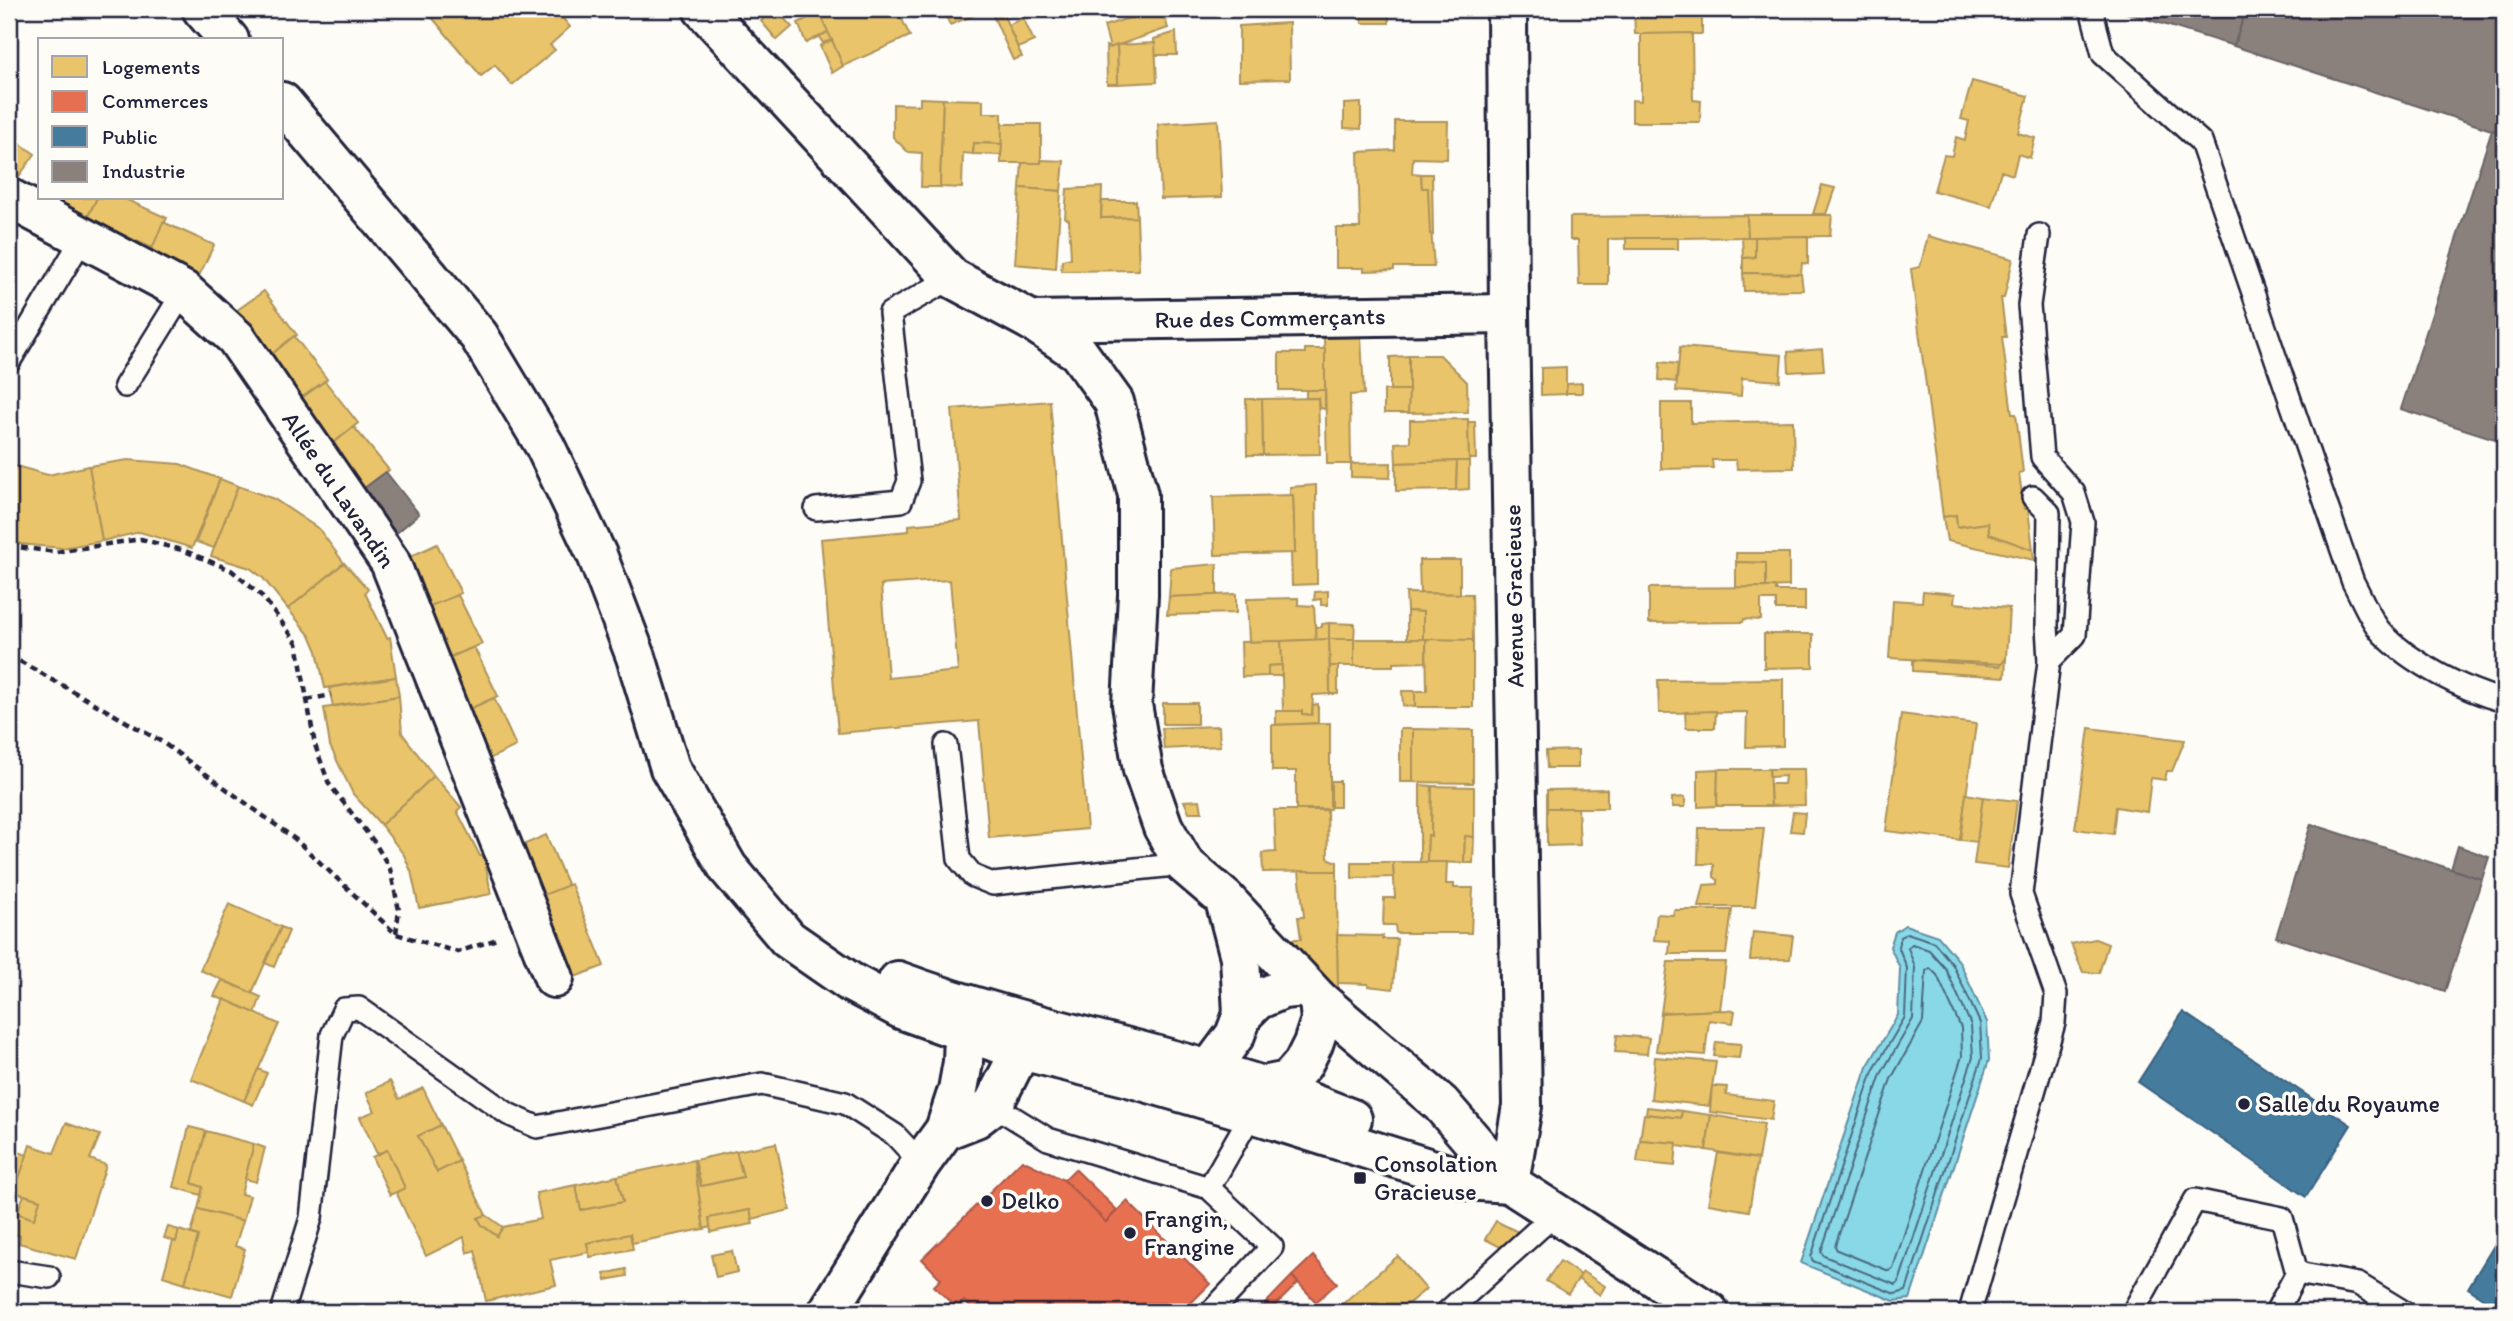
<svg xmlns="http://www.w3.org/2000/svg" width="2513" height="1321" font-family="Itim,sans-serif">
	<style>
		.water { fill: #89d8e7; stroke: #608fa2; stroke-width: 2 }
		.homes { fill: #e9c46a; stroke: #ad935c; stroke-width: 2; fill-rule: evenodd }
		.shops { fill: #e76f51; stroke: #ac584a; stroke-width: 2 }
		.public { fill: #457b9d; stroke: #3a6080; stroke-width: 2 }
		.industry { fill: #8a817c; stroke: #6b6468; stroke-width: 2 }
		.lines { fill: none; stroke-linecap: round; stroke-linejoin: round }
		.shore { stroke: #4b6b80; stroke-width: 2 }
		.service-casing { stroke: #22223b; stroke-width: 26 }
		.minor-casing { stroke: #22223b; stroke-width: 44 }
		.tertiary-casing { stroke: #22223b; stroke-width: 44 }
		.path { stroke: #22223b; stroke-width: 4.5; stroke-dasharray: 7 5; stroke-linecap: butt }
		.service { stroke: #fdfcf7; stroke-width: 21 }
		.minor { stroke: #fdfcf7; stroke-width: 38 }
		.tertiary { stroke: #fdfcf7; stroke-width: 38 }
		.poi-dot { fill: #22223b; stroke: #fdfcf7; stroke-width: 2.5 }
		.labels { text-anchor: middle; stroke-width: 7; stroke-linejoin: round; paint-order: stroke }
		.street-label { font-size: 24px; fill: #22223b; stroke: #fdfcf7 }
		.poi-label { font-size: 24px; fill: #22223b; stroke: #fdfcf7; text-anchor: start }
	</style>
	<rect width="100%" height="100%" fill="#fdfcf7"/>
	<filter id="ink" filterUnits="userSpaceOnUse"><feTurbulence type="fractalNoise" baseFrequency=".0143" numOctaves="2"/><feDisplacementMap in="SourceGraphic" scale="14" xChannelSelector="R" yChannelSelector="G"/><feConvolveMatrix kernelMatrix="1 2 1 2 8 2 1 2 1" color-interpolation-filters="sRGB"/></filter>
	<g filter="url(#ink)">
		<path class="water" d="M1905 925 1938 936 1959 961 1987 1022 1989 1060 1910 1299 1894 1301 1801 1263 1867 1067 1898 1015 1900 968 1890 947 1895 932Z"/>
		<g class="homes">
			<path d="M425 9H555L570 27 550 45 555 50 512 85 495 65 481 76Z"/>
			<path d="M775 9 792 27 777 40 761 21Z"/>
			<path d="M839 9H897L910 36 843 66 821 17Z"/>
			<path d="M943 9H981L982 12 950 25Z"/>
			<path d="M990 9H1001L1022 57 1013 60Z"/>
			<path d="M1157 9H1162L1168 28 1110 48 1104 26Z"/>
			<path d="M1361 9H1389V23H1362Z"/>
			<path d="M1634 9H1702V34H1635Z"/>
			<path d="M820 12 828 32 806 43 798 23Z"/>
			<path d="M1023 18 1034 41 1018 48 1008 25Z"/>
			<path d="M1289 23 1290 79 1239 80V26Z"/>
			<path d="M828 32 832 40 823 43 819 37Z"/>
			<path d="M1176 32 1177 55H1155L1154 39Z"/>
			<path d="M1692 33 1693 100 1701 101 1700 122H1632V100L1641 101V34Z"/>
			<path d="M832 40 843 66 832 73 820 46Z"/>
			<path d="M1155 43 1157 82 1118 84 1117 45Z"/>
			<path d="M1117 45 1118 84H1107L1106 46 1110 48Z"/>
			<path d="M1972 81 2028 96 2018 133 2035 138 2030 158 2018 154 2013 175 2001 171 1991 206 1934 191 1944 155 1952 156 1956 137 1965 140 1969 121 1961 119Z"/>
			<path d="M920 98 943 99 940 187H921L922 153 908 152 893 137V104L920 105Z"/>
			<path d="M943 99 983 100V113H1002V144L974 143 973 154 963 153 962 188 940 187Z"/>
			<path d="M1361 103V129L1344 128V104Z"/>
			<path d="M1218 120 1222 197 1161 199 1158 124Z"/>
			<path d="M1395 121H1448L1447 159 1413 158 1412 173 1421 174 1422 188H1428L1434 267H1394V270L1364 271V268H1336V228H1360L1358 152 1395 150Z"/>
			<path d="M1002 124H1041V163H1001Z"/>
			<path d="M9 136 35 154 15 182 9 178Z"/>
			<path d="M974 143 1002 144 1001 155 973 154Z"/>
			<path d="M1041 160 1064 161 1061 191 1020 188 1022 163H1041Z"/>
			<path d="M1421 174H1432L1433 235 1430 234 1428 188H1422Z"/>
			<path d="M1822 185 1835 188 1826 214H1813Z"/>
			<path d="M1102 187 1101 218 1137 217 1139 270 1061 271 1062 260 1071 258 1069 220 1065 218 1067 189Z"/>
			<path d="M1020 188 1061 191 1056 268 1015 264Z"/>
			<path d="M40 192V198H97L87 218 36 201Z"/>
			<path d="M97 198H123L167 218 152 248 87 218Z"/>
			<path d="M1102 201H1136L1137 217 1101 218Z"/>
			<path d="M1747 215 1748 237 1608 239V285H1579L1578 240H1570V217Z"/>
			<path d="M1747 215H1832L1830 236 1748 237Z"/>
			<path d="M163 222 214 245 198 278 150 254Z"/>
			<path d="M1808 236V264L1802 263 1801 274 1743 273V258L1755 257V237Z"/>
			<path d="M1928 236 2013 259 2004 298H2001L2006 337H2002L2012 414H2016L2023 472 2019 473 2024 509H2028L2033 550 1989 534 1988 523 1957 527 1956 515 1943 517 1911 269 1920 267Z"/>
			<path d="M1742 237H1755V257L1743 258Z"/>
			<rect x="1626" y="238" width="52" height="11"/>
			<path d="M1743 273 1801 274 1803 290 1744 291Z"/>
			<path d="M264 291 297 335 271 355 236 311Z"/>
			<path d="M294 336 327 379 300 399 271 355Z"/>
			<path d="M1361 337 1364 394 1350 395 1351 464H1327L1324 338Z"/>
			<path d="M1680 347 1782 355 1780 381 1742 378 1741 396 1676 391Z"/>
			<path d="M1305 349H1325V390H1279V353H1305Z"/>
			<path d="M1822 349 1824 370 1789 372 1788 352Z"/>
			<path d="M1409 355H1440L1467 382 1468 412 1408 413Z"/>
			<path d="M1409 356V390H1390V357Z"/>
			<path d="M1660 362 1678 364 1676 382 1659 380Z"/>
			<path d="M1566 367V394L1541 395V368Z"/>
			<path d="M325 381 358 423 331 445 296 402Z"/>
			<path d="M1582 383V393H1566L1567 384Z"/>
			<path d="M1306 390H1325V409L1319 408 1318 398H1306Z"/>
			<path d="M1384 390H1409L1408 413H1384Z"/>
			<path d="M1318 398 1320 454 1263 455 1262 399Z"/>
			<path d="M1246 399H1262L1263 455H1247Z"/>
			<path d="M1050 401 1087 829 989 838 979 721 838 733 821 539 909 531V525L961 520 952 409ZM950 580 958 671 888 678 881 585Z"/>
			<path d="M1661 403H1691V423L1793 421 1794 468 1737 469 1736 460H1712L1713 468 1661 469Z"/>
			<path d="M1468 419 1469 461 1396 463 1395 443 1410 442V420Z"/>
			<path d="M1468 422H1475L1476 459H1469Z"/>
			<path d="M354 427 389 470 362 490 331 445Z"/>
			<path d="M128 460 180 464 220 479 192 548 140 532 102 541 89 466Z"/>
			<path d="M1457 461 1456 490 1396 491V463Z"/>
			<path d="M1457 461H1469V489L1456 490Z"/>
			<path d="M1391 463 1390 478 1351 477V464Z"/>
			<path d="M9 464 48 475 89 466 102 541 62 548 9 543Z"/>
			<path d="M220 479 238 486 214 548 196 542Z"/>
			<path d="M1316 485 1317 584 1292 585 1291 553H1295L1293 495H1290V487Z"/>
			<path d="M238 486 274 499 319 529 344 563 288 609 263 578 250 568 211 556Z"/>
			<path d="M1293 495 1295 553 1215 555 1213 497Z"/>
			<path d="M1956 515 1957 527 1988 523 1989 534 2033 550 2034 560 1947 541 1943 517Z"/>
			<path d="M437 544 461 593 430 607 407 558Z"/>
			<path d="M1736 553H1789V586L1766 587V563L1736 562Z"/>
			<path d="M1419 560H1460V594L1420 593Z"/>
			<path d="M1736 562 1766 563V587L1736 588Z"/>
			<path d="M344 563 368 589 365 593 387 638 390 637 396 677 325 688 317 651 311 637 288 609Z"/>
			<path d="M1217 564V595L1169 597 1171 568Z"/>
			<path d="M1776 587V591H1805V610H1776V600H1761V620L1744 619 1743 622 1649 623V588Z"/>
			<path d="M1328 591V605H1321V599L1314 600 1315 592Z"/>
			<path d="M1923 591 1955 594 1954 603 2009 608 2006 658 2003 664 1889 658 1893 600 1922 602Z"/>
			<path d="M1406 593 1472 594 1473 640H1423V612L1407 611Z"/>
			<path d="M1236 594V613L1167 615 1169 597Z"/>
			<path d="M458 595 482 644 449 657 427 607Z"/>
			<path d="M1298 598V605L1314 606 1316 640 1249 642 1247 599Z"/>
			<path d="M1407 611 1423 612V640H1407Z"/>
			<path d="M1329 623 1355 624 1354 639H1329Z"/>
			<path d="M1329 623V639L1316 640 1315 627H1322V624Z"/>
			<path d="M1764 634H1813V667L1764 668Z"/>
			<path d="M1329 639H1354V666H1330Z"/>
			<path d="M1329 639 1330 694 1313 695 1312 715 1302 714V711H1283L1281 641Z"/>
			<path d="M1354 639H1426V662L1393 663V666H1354Z"/>
			<path d="M1426 639 1473 640V707H1415V691H1427Z"/>
			<path d="M1281 641 1282 665 1268 666V676L1242 677 1241 642Z"/>
			<path d="M474 647 498 696 465 711 442 661Z"/>
			<path d="M2006 658 2005 677 1913 671V660L2000 666Z"/>
			<path d="M1282 665V676H1268V666Z"/>
			<rect x="1330" y="666" width="8" height="28"/>
			<path d="M396 677 399 696 333 706 329 688Z"/>
			<path d="M1783 679V746L1746 747 1747 712 1659 713 1658 680Z"/>
			<path d="M1402 691H1415V707L1403 706Z"/>
			<path d="M399 696 402 733 434 776 381 825 353 794 330 746 324 708Z"/>
			<path d="M494 698 516 746 485 761 465 711Z"/>
			<rect x="1163" y="703" width="34" height="21"/>
			<path d="M1318 704V723L1276 725V711H1302V714L1312 715 1313 705Z"/>
			<path d="M1716 711 1715 728H1686L1685 712Z"/>
			<path d="M1901 714 1976 724 1960 840 1886 831Z"/>
			<path d="M1330 723V809H1296V771H1272V725Z"/>
			<path d="M1219 726 1220 746 1164 749 1162 728Z"/>
			<path d="M2089 728 2185 740 2172 771H2167L2165 780 2151 778 2147 812 2116 807 2113 834 2075 829Z"/>
			<rect x="1400" y="729" width="13" height="53"/>
			<path d="M1413 729 1473 730V783L1413 782Z"/>
			<path d="M1578 750V768H1547L1546 751Z"/>
			<path d="M1718 769 1717 806 1698 807V770Z"/>
			<path d="M1718 769H1769L1771 806H1717Z"/>
			<path d="M1769 769H1804L1805 805 1771 806 1770 784H1784L1785 776 1770 777Z"/>
			<path d="M434 776 461 807 457 811 480 856H484L491 894 419 908 411 871 404 855 381 825Z"/>
			<rect x="1331" y="781" width="9" height="26"/>
			<path d="M1420 785 1432 786 1431 836 1428 835 1427 862H1420Z"/>
			<path d="M1432 786 1474 787V837L1465 836 1464 863 1427 862 1428 835 1431 836Z"/>
			<path d="M1607 789V808H1547V790Z"/>
			<path d="M1966 794 1983 797 1977 842 1960 840Z"/>
			<path d="M1685 797V807H1672V798Z"/>
			<path d="M1983 797 2017 801 2008 868 1974 864Z"/>
			<path d="M1200 800 1202 812H1189L1184 801Z"/>
			<path d="M1547 808H1578L1580 845 1547 846Z"/>
			<path d="M1274 810H1327L1328 858 1337 862V871L1263 872 1262 853 1276 852Z"/>
			<path d="M1793 812 1805 813 1803 832 1790 831Z"/>
			<path d="M1699 828H1764L1755 907H1699L1704 885 1718 884V880L1714 877V864H1698Z"/>
			<path d="M546 835 568 886 536 898 516 848Z"/>
			<path d="M1465 836 1474 837 1473 863H1464Z"/>
			<path d="M1352 862H1393L1394 877 1352 878Z"/>
			<path d="M1393 862H1447L1446 884H1454V888H1473L1471 933H1396L1395 925H1383L1384 898H1395Z"/>
			<path d="M1299 871H1337L1338 992 1287 939H1301L1298 917H1304Z"/>
			<path d="M571 884 604 966 572 978 541 896Z"/>
			<path d="M229 904 281 927 252 993 200 970Z"/>
			<path d="M1674 910H1732L1726 954H1669L1670 941 1654 940 1657 914 1673 915Z"/>
			<path d="M281 927 289 931 274 967 265 963Z"/>
			<path d="M1753 932 1793 936 1790 959 1750 960Z"/>
			<path d="M1337 935 1383 936 1382 939H1397L1393 989 1368 986V984L1338 983Z"/>
			<path d="M2095 939 2108 944 2099 973 2083 972 2071 944Z"/>
			<path d="M1668 962H1726L1720 1010 1661 1013Z"/>
			<path d="M222 980 261 997 255 1013 214 996Z"/>
			<path d="M224 999 279 1024 244 1101 191 1079Z"/>
			<path d="M1720 1010 1735 1011 1733 1023 1709 1020 1705 1055 1656 1051 1661 1013Z"/>
			<path d="M1617 1035 1649 1038 1647 1054 1615 1052Z"/>
			<path d="M1716 1042 1741 1044 1739 1058 1714 1056Z"/>
			<path d="M1655 1057 1716 1062 1709 1106 1651 1099Z"/>
			<path d="M258 1069 267 1073 253 1105 244 1101Z"/>
			<path d="M390 1081 399 1099 423 1088 441 1125 418 1136 437 1172 459 1161 486 1215 478 1218 482 1225 497 1236 503 1227 541 1219 536 1193 576 1185 581 1210 623 1202 617 1176 694 1160 704 1229 632 1243 630 1234 587 1243 589 1252 550 1260 556 1285 486 1301 475 1250 467 1253 464 1237 426 1256 396 1192 405 1188 387 1150 377 1154 360 1117 375 1111 366 1093Z"/>
			<path d="M1712 1086 1727 1087 1726 1095 1774 1101 1771 1120 1710 1112Z"/>
			<path d="M1647 1107 1682 1111 1681 1118 1646 1114Z"/>
			<path d="M1682 1111 1711 1115 1706 1150 1677 1146V1143L1640 1140 1644 1114 1681 1118Z"/>
			<path d="M1711 1115 1764 1124 1758 1159 1706 1150Z"/>
			<path d="M66 1123 100 1135 90 1159 106 1165 76 1259 19 1243 20 1236 12 1233 17 1213 34 1219 40 1200 14 1192 30 1145 54 1153Z"/>
			<path d="M441 1125 459 1161 437 1172 418 1136Z"/>
			<path d="M189 1127 206 1131 192 1183 203 1187 201 1195 174 1187Z"/>
			<path d="M206 1131 254 1144 241 1194 250 1196 243 1221 198 1209 203 1187 192 1183Z"/>
			<path d="M1640 1140 1677 1143 1675 1166 1637 1162Z"/>
			<path d="M776 1143 790 1210 752 1219 750 1210 709 1218 711 1227 704 1229 694 1160 701 1186 743 1177 736 1151Z"/>
			<path d="M254 1144 265 1148 256 1182 245 1179Z"/>
			<path d="M9 1148 27 1155 17 1184 9 1181Z"/>
			<path d="M387 1150 405 1188 390 1195 372 1157Z"/>
			<path d="M736 1151 743 1177 701 1186 695 1160Z"/>
			<path d="M1718 1153 1758 1159 1749 1211 1708 1204Z"/>
			<path d="M617 1176 623 1202 581 1210 576 1185Z"/>
			<path d="M24 1195 40 1200 34 1219 17 1213Z"/>
			<path d="M198 1209 243 1221 235 1246 245 1249 232 1296 185 1283 198 1236 191 1233Z"/>
			<path d="M750 1210 753 1224 711 1232 709 1218Z"/>
			<path d="M486 1215 503 1227 497 1236 482 1225 478 1218Z"/>
			<path d="M1496 1221 1518 1232 1508 1251 1485 1239Z"/>
			<path d="M168 1227 179 1230 176 1242 164 1238Z"/>
			<path d="M179 1230 198 1236 185 1283 163 1276 173 1241 176 1242Z"/>
			<path d="M630 1234 633 1249 590 1257 587 1243Z"/>
			<path d="M732 1251 737 1272 716 1277 711 1255Z"/>
			<path d="M1398 1256 1426 1289 1398 1312H1349L1342 1304Z"/>
			<path d="M1560 1261 1581 1275 1568 1294 1546 1281Z"/>
			<path d="M626 1269 627 1276 606 1280 604 1274Z"/>
			<path d="M1583 1272 1605 1286 1600 1295 1578 1279Z"/>
		</g>
		<g class="shops">
			<path d="M1022 1160 1064 1180 1106 1222 1127 1201 1210 1284 1182 1312H975L964 1301 957 1309 934 1286 941 1279 922 1259Z"/>
			<path d="M1075 1169 1117 1210 1106 1222 1064 1180Z"/>
			<path d="M1313 1256 1337 1283 1316 1302 1292 1276Z"/>
			<path d="M1292 1276 1298 1283 1269 1312H1263L1260 1309Z"/>
		</g>
		<g class="public">
			<path d="M2183 1012 2351 1125 2306 1197 2138 1082Z"/>
			<path d="M2504 1229V1312H2503L2468 1288Z"/>
		</g>
		<g class="industry">
			<path d="M2125 9H2246L2234 46 2124 12Z"/>
			<path d="M2246 9H2504V134L2234 46Z"/>
			<path d="M2492 130 2504 134V442L2401 409Z"/>
			<path d="M386 472 419 514 393 536 359 492Z"/>
			<path d="M2311 824 2482 879 2445 991 2276 937Z"/>
			<path d="M2458 846 2489 857 2482 879 2451 869Z"/>
		</g>
		<g class="lines">
			<g class="shore">
				<path d="M1907 933 1934 942 1953 965 1980 1023 1982 1058 1906 1291 1895 1294 1813 1261 1811 1257 1873 1071 1905 1017 1907 968 1898 946 1901 937Z"/>
				<path d="M1912 944 1929 950 1946 969 1971 1025 1973 1057 1899 1282 1896 1285 1824 1256 1821 1252 1881 1074 1913 1019 1915 967 1908 948Z"/>
				<path d="M1930 968 1937 975 1961 1028 1962 1056 1893 1268 1889 1271 1837 1250 1835 1246 1891 1079 1923 1022 1926 971Z"/>
			</g>
			<g class="service-casing">
				<g id="service">
					<path d="M2091 9 2103 54 2201 142 2353 582C2362 598 2370 620 2382 633 2412 664 2464 690 2504 701"/>
					<path d="M9 362 82 239"/>
					<path d="M125 386 184 291"/>
					<path d="M2033 497 2049 513 2047 626 2049 661"/>
					<path d="M816 509 901 501 909 481 890 313 952 278"/>
					<path d="M946 745 959 859 973 876 993 884 1184 864"/>
					<path d="M993 1105 1048 1139 1209 1188 1252 1113"/>
					<path d="M1209 1188 1272 1247 1211 1312"/>
					<path d="M9 1271 49 1277"/>
					<path d="M2297 1273 2358 1284 2404 1312"/>
					<path d="M282 1312 311 1218 332 1035 344 1009 359 1008 508 1114 537 1127 762 1084 845 1103 895 1135 921 1163"/>
					<path d="M1447 1312 1556 1213"/>
					<path d="M1970 1312 2054 1023 2056 994 2021 894 2049 661 2075 635 2083 522 2074 493 2042 457 2029 305 2039 235"/>
					<path d="M2133 1312 2195 1200 2282 1218 2297 1273 2276 1312"/>
				</g>
			</g>
			<g class="minor-casing">
				<g id="minor">
					<path d="M703 9 952 278 1032 321 1078 352 1114 402 1138 495V595L1132 704 1143 770 1163 827 1184 864 1225 899 1319 1000 1441 1104 1509 1183"/>
					<path d="M1507 9 1509 314 1522 1106 1509 1183"/>
					<path d="M9 198 184 291 236 338 390 562 554 978"/>
					<path d="M1032 321 1509 314"/>
					<path d="M1226 904 1240 957 1243 1014"/>
					<path d="M1209 1070 1235 1035 1243 1014 1257 1000 1283 989 1305 987"/>
					<path d="M1256 1104 1263 1086 1288 1081 1303 1064 1313 1044 1321 1020 1319 1000"/>
					<path d="M945 1130 976 1118 993 1105 1021 1050"/>
					<path d="M828 1312 921 1163 945 1130 958 1090 963 1062 964 1032"/>
				</g>
			</g>
			<g class="tertiary-casing">
				<g id="tertiary">
					<path d="M202 9 229 40"/>
					<path d="M282 102 479 336 545 446 597 555 636 657 670 768 728 868 788 939 850 982 903 1010 964 1032 1021 1050 1125 1076 1252 1113 1466 1180 1509 1183"/>
					<path d="M898 981C1016 1025 1142 1047 1262 1086 1293 1095 1322 1108 1352 1119"/>
					<path d="M1486 1172 1509 1183 1709 1312"/>
				</g>
			</g>
			<g class="path">
				<path d="M9 546 56 552 141 539 185 551 231 570 263 597 297 643 315 745 329 784 375 843 390 869 399 910 396 934"/>
				<path d="M9 655 162 742 295 839 396 934 458 952 497 939"/>
				<path d="M307 700 331 695"/>
			</g>
			<use href="#service" class="service"/>
			<use href="#minor" class="minor"/>
			<use href="#tertiary" class="tertiary"/>
		</g>
	</g>
	<g class="poi-dot">
		<circle cx="2244" cy="1104" r="7"/>
		<rect x="1353" y="1171" width="14" height="14" rx="3.5"/>
		<circle cx="987" cy="1201" r="7"/>
		<circle cx="1130" cy="1233" r="7"/>
	</g>
	<g class="labels">
		<g class="street-label">
			<text transform="translate(1270 318) rotate(-1)" y="8">Rue des Commerçants</text>
			<text transform="translate(339 490) rotate(56)" y="8">Allée du Lavandin</text>
			<text transform="translate(1514 596) rotate(-91)" y="8">Avenue Gracieuse</text>
		</g>
		<g class="poi-label">
			<text x="2258" y="1112">Salle du Royaume</text>
			<text x="1374" y="1172">Consolation<tspan x="1374" dy="28">Gracieuse</tspan></text>
			<text x="1001" y="1209">Delko</text>
			<text x="1144" y="1227">Frangin,<tspan x="1144" dy="28">Frangine</tspan></text>
		</g>
	</g>
	<rect width="2513" height="1321" fill="none" stroke="#fdfcf7" stroke-width="35"/>
	<rect x="18" y="18" width="2478" height="1286" fill="none" stroke="#22223b" stroke-width="2.5" filter="url(#ink)"/>
	<rect x="38" y="38" width="245" height="161" fill="#fdfcf7" stroke="#a5a5ac" stroke-width="2"/>
	<rect x="52" y="56" width="35" height="21" fill="#e9c46a" stroke="#a5a5ac" stroke-width="2"/>
	<text x="102" y="74" font-size="21" fill="#22223b">Logements</text>
	<rect x="52" y="91" width="35" height="21" fill="#e76f51" stroke="#a5a5ac" stroke-width="2"/>
	<text x="102" y="108" font-size="21" fill="#22223b">Commerces</text>
	<rect x="52" y="126" width="35" height="21" fill="#457b9d" stroke="#a5a5ac" stroke-width="2"/>
	<text x="102" y="144" font-size="21" fill="#22223b">Public</text>
	<rect x="52" y="161" width="35" height="21" fill="#8a817c" stroke="#a5a5ac" stroke-width="2"/>
	<text x="102" y="178" font-size="21" fill="#22223b">Industrie</text>
</svg>
